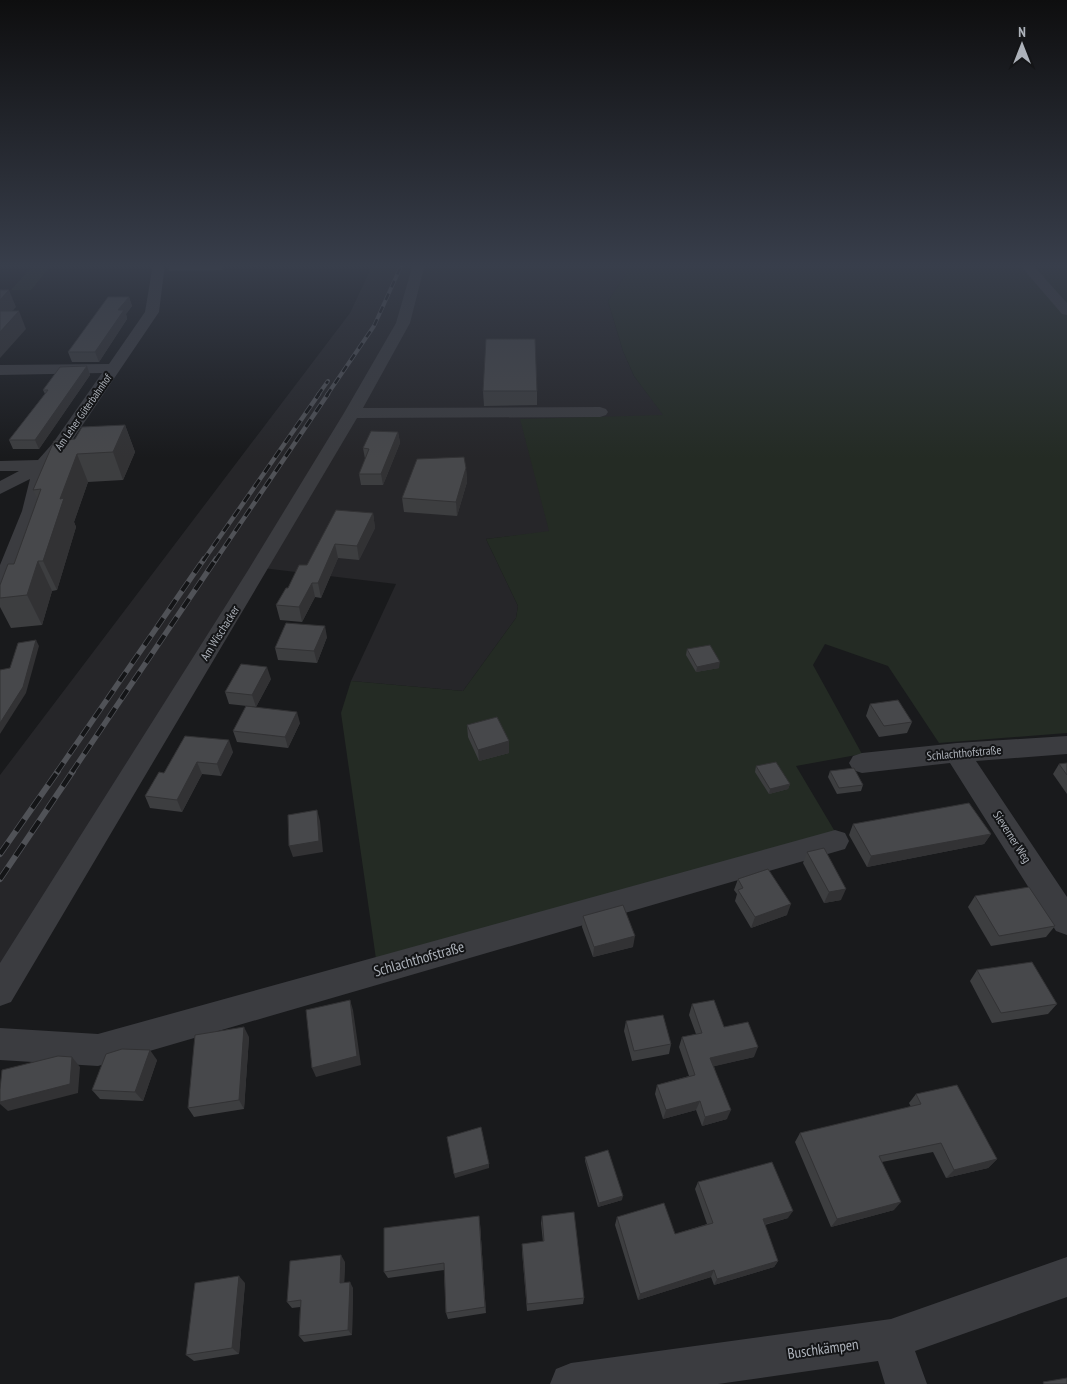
<svg xmlns="http://www.w3.org/2000/svg" width="1067" height="1384" font-family="'PT Sans Narrow',sans-serif">
	<style>
		.built { fill: #262629 }
		.green { fill: #242b24 }
		.lines { fill: none; stroke-linecap: round; stroke-linejoin: round }
		.minor { fill: #3b3c40; fill-rule: evenodd }
		.rail-far3-casing { stroke: #505257; stroke-width: 4 }
		.rail-far2-casing { stroke: #505257; stroke-width: 4.5 }
		.rail-far1-casing { stroke: #505257; stroke-width: 5.5 }
		.rail-casing { stroke: #505257; stroke-width: 6 }
		.rail-far3 { stroke: #141517; stroke-width: 2.5; stroke-dasharray: 7; stroke-linecap: butt }
		.rail-far2 { stroke: #141517; stroke-width: 3; stroke-dasharray: 9; stroke-linecap: butt }
		.rail-far1 { stroke: #141517; stroke-width: 4; stroke-dasharray: 11; stroke-linecap: butt }
		.rail { stroke: #141517; stroke-width: 4.5; stroke-dasharray: 14; stroke-linecap: butt }
		.wall { fill: #3d3e40 }
		.shaded-wall { fill: #323234 }
		.building { fill: #47484b; stroke: #323234 }
		.labels { text-anchor: middle; stroke-width: 4; stroke-linejoin: round; paint-order: stroke }
		.far-street-label { font-size: 11px; fill: #adb2ba; stroke: #141517 }
		.street-label { font-size: 12px; fill: #adb2ba; stroke: #141517 }
		.near-street-label { font-size: 15px; fill: #adb2ba; stroke: #141517 }
	</style>
	<rect width="100%" height="100%" fill="#191a1c"/>
	<path class="built" d="M373 264H629L627 273 608 301 623 351 634 376 664 415 549 532 486 539 518 606 516 618 463 691 351 681 396 584 254 567 0 976V775L350 313Z"/>
	<g class="green">
		<path d="M34 264H52L31 290H11Z"/>
		<path d="M629 264H1067V733L939 743 888 666 825 644 813 665 862 754 796 766 837 835 376 959 341 713 351 681 463 691 516 618 518 606 486 539 549 531 520 419 663 415 634 376 623 351 608 301 627 273Z"/>
	</g>
	<g class="lines">
		<g class="minor">
			<path d="M153 264H165L159 312 65 451 52 466 40 511 11 591 7 596 0 598V565L22 511 30 479 0 494V481L19 471H0V461L38 460 53 443 102 373 0 375V365L109 364 145 312Z"/>
			<path d="M413 264H425L410 323 363 408 600 407 606 409 608 412 606 415 600 417 357 418 11 1002 0 1006V963L247 572 344 413 396 323Z"/>
			<path d="M1019 264H1032L1067 303V315L1062 314Z"/>
			<path d="M1067 736V754L976 761 1067 897V935L1056 931 950 763 862 773 853 770 849 763 853 756 862 753 957 743Z"/>
			<path d="M835 830 845 833 849 841 845 849 98 1066 0 1060V1028L98 1034Z"/>
			<path d="M1067 1257V1297L915 1351 927 1384H885L878 1361 718 1384H550L556 1369 571 1363 891 1319Z"/>
		</g>
		<g class="rail-far3-casing">
			<g id="rail-far3">
				<path d="M318 395 328 381"/>
				<path d="M327 395 374 326 402 264"/>
			</g>
		</g>
		<g class="rail-far2-casing">
			<g id="rail-far2">
				<path d="M203 561 319 394"/>
				<path d="M215 561 328 394"/>
			</g>
		</g>
		<g class="rail-far1-casing">
			<g id="rail-far1">
				<path d="M57 772 204 559"/>
				<path d="M72 772 216 559"/>
			</g>
		</g>
		<g class="rail-casing">
			<g id="rail">
				<path d="M0 854 58 771"/>
				<path d="M0 879 73 771"/>
			</g>
		</g>
		<use href="#rail-far3" class="rail-far3"/>
		<use href="#rail-far2" class="rail-far2"/>
		<use href="#rail-far1" class="rail-far1"/>
		<use href="#rail" class="rail"/>
	</g>
	<g class="wall">
		<path d="M168 264H226L222 270 169 271Z"/>
		<path d="M129 297 132 306 126 314 127 319 99 362H72L68 352Z"/>
		<path d="M87 366 90 375 39 449H13L9 440 45 394 43 390Z"/>
		<path d="M483 391H537V405L484 406Z"/>
		<path d="M125 425 135 452 123 480 88 482 74 522 76 527 57 590 52 591 42 625 11 628 0 607V585L14 564 37 499 33 490 75 439Z"/>
		<path d="M398 432 400 443 383 485H361L359 474 365 459 363 448Z"/>
		<path d="M466 468 467 482 457 516 404 512 402 498Z"/>
		<path d="M373 513 375 528 359 560 338 558 321 598 315 597 302 622 280 620 276 605 307 565Z"/>
		<path d="M327 637 317 663 278 660 275 648Z"/>
		<path d="M687 649 719 668 696 672 686 655Z"/>
		<path d="M271 679 256 707 229 704 225 692Z"/>
		<path d="M870 704 912 722 907 733 879 737 866 716Z"/>
		<path d="M300 723 288 748 237 742 233 731Z"/>
		<path d="M467 725 509 753 479 761 468 737Z"/>
		<path d="M185 736 233 752 221 776 202 774 182 812 150 808 145 796 164 773Z"/>
		<path d="M1067 763V794L1053 774 1059 764Z"/>
		<path d="M756 766 790 784 788 789 769 794 755 772Z"/>
		<path d="M830 771 863 785 861 791 837 794 828 777Z"/>
		<path d="M853 824 991 834 984 844 867 867 849 835Z"/>
		<path d="M807 852 841 900 824 903 803 863Z"/>
		<path d="M738 879 787 915 751 928 735 901 737 894 734 890Z"/>
		<path d="M975 896 1055 926 1046 937 991 946 968 907Z"/>
		<path d="M583 916 633 947 593 957 582 927Z"/>
		<path d="M977 970 1057 1004 1048 1014 992 1023 970 981Z"/>
		<path d="M692 1004 724 1027 754 1057 714 1066 727 1119 702 1126 696 1110 663 1119 655 1094 657 1085 689 1076 679 1047 682 1037 696 1034 689 1015Z"/>
		<path d="M626 1021 671 1044 669 1054 632 1061 624 1031Z"/>
		<path d="M249 1037 244 1109 194 1117 188 1108Z"/>
		<path d="M157 1060 143 1101 100 1099 92 1090Z"/>
		<path d="M916 1094 997 1159 988 1168 946 1178 933 1152 882 1162 894 1210 831 1227 795 1142 800 1133 911 1107 909 1103Z"/>
		<path d="M585 1157 622 1200 598 1207 585 1161Z"/>
		<path d="M698 1182 788 1218 765 1225 778 1261 774 1267 714 1285 711 1277 638 1300 615 1225 617 1217 675 1234 707 1224 695 1189Z"/>
		<path d="M542 1216 584 1298 583 1304 527 1311 522 1251 543 1242 541 1223Z"/>
		<path d="M480 1224 486 1313 448 1319 446 1313 444 1270 388 1278 384 1272Z"/>
		<path d="M345 1262 344 1283 353 1288 352 1335 304 1342 299 1336 300 1307 292 1308 287 1302Z"/>
		<path d="M245 1283 239 1354 194 1361 186 1355Z"/>
	</g>
	<g class="shaded-wall">
		<path d="M220 264H226L222 270Z"/>
		<path d="M9 290 16 307 0 325V300Z"/>
		<path d="M129 297 132 306 126 314 127 319 99 362 95 352 118 310Z"/>
		<path d="M19 311 26 329 0 358V332Z"/>
		<path d="M87 366 90 375 39 449 35 440Z"/>
		<path d="M125 425 135 452 123 480 113 452Z"/>
		<path d="M398 432 400 443 383 485 381 474Z"/>
		<path d="M77 454 88 482 74 522 76 527 57 590 43 561 60 499Z"/>
		<path d="M466 468 467 482 457 516 456 502Z"/>
		<path d="M373 513 375 528 359 560 357 546Z"/>
		<path d="M335 544 338 558 321 598 318 583Z"/>
		<path d="M38 561 52 591 42 625 27 595Z"/>
		<path d="M312 583 315 597 302 622 299 607Z"/>
		<path d="M325 626 327 637 317 663 314 651Z"/>
		<path d="M36 640 39 646 26 693 0 734V723Z"/>
		<path d="M720 662 719 668 696 672 697 667Z"/>
		<path d="M267 667 271 679 256 707 252 695Z"/>
		<path d="M297 712 300 723 288 748 285 737Z"/>
		<path d="M229 740 233 752 221 776 217 764Z"/>
		<path d="M509 741V753L479 761 478 750Z"/>
		<path d="M197 762 202 774 182 812 177 800Z"/>
		<path d="M790 784 788 789 769 794 770 789Z"/>
		<path d="M317 810 320 821 323 852 293 857 289 846Z"/>
		<path d="M991 834 984 844 867 867 871 856Z"/>
		<path d="M846 889 841 900 824 903 829 892Z"/>
		<path d="M791 904 787 915 751 928 755 917Z"/>
		<path d="M635 936 633 947 593 957 594 947Z"/>
		<path d="M350 1000 353 1010 361 1065 316 1077 312 1068Z"/>
		<path d="M244 1027 249 1037 244 1109 239 1100Z"/>
		<path d="M758 1047 754 1057 707 1068 710 1058Z"/>
		<path d="M150 1050 157 1060 143 1101 135 1092Z"/>
		<path d="M72 1057 80 1067 78 1093 8 1111 0 1104V1102Z"/>
		<path d="M700 1101 696 1110 663 1119 666 1110Z"/>
		<path d="M731 1110 727 1119 702 1126 705 1117Z"/>
		<path d="M997 1159 988 1168 946 1178 954 1170Z"/>
		<path d="M489 1164V1168L455 1178 454 1174Z"/>
		<path d="M623 1196 622 1200 598 1207 599 1203Z"/>
		<path d="M901 1202 894 1210 831 1227 837 1219Z"/>
		<path d="M793 1211 788 1218 758 1226 763 1219Z"/>
		<path d="M479 1216 480 1224 486 1313 485 1307Z"/>
		<path d="M341 1255 345 1262 344 1290 340 1283Z"/>
		<path d="M778 1261 774 1267 714 1285 717 1279Z"/>
		<path d="M714 1270 711 1277 638 1300 640 1294Z"/>
		<path d="M239 1276 245 1283 239 1354 232 1348Z"/>
		<path d="M350 1282 353 1288 352 1335 348 1330Z"/>
	</g>
	<g class="building">
		<path d="M0 290H9L0 300Z"/>
		<path d="M108 297H129L118 310H124L95 352H68Z"/>
		<path d="M0 311H19L0 332Z"/>
		<path d="M486 339H535L537 391H483Z"/>
		<path d="M87 366 35 440H9L48 390H43L60 367Z"/>
		<path d="M125 425 113 452 77 454 60 499 64 498 43 561H38L27 595 0 598V585L8 564H14L41 489 33 490 54 441 75 439 82 427Z"/>
		<path d="M371 431 398 432 381 474H359L369 449 363 448Z"/>
		<path d="M464 457 466 468 456 502 402 498 417 459Z"/>
		<path d="M336 510 373 513 357 546 335 544 318 583H312L299 607 276 605 286 588H288L299 565H307Z"/>
		<path d="M286 623 325 626 314 651 275 648Z"/>
		<path d="M36 640 23 687 0 723V670L10 668 18 643Z"/>
		<path d="M710 645 720 662 697 667 687 649Z"/>
		<path d="M241 664 267 667 252 695 225 692Z"/>
		<path d="M898 700 912 722 884 726 870 704Z"/>
		<path d="M246 706 297 712 285 737 233 731Z"/>
		<path d="M497 717 509 741 478 750 467 725Z"/>
		<path d="M185 736 229 740 217 764 197 762 177 800 145 796 159 772 164 773Z"/>
		<path d="M776 762 790 784 770 789 756 766Z"/>
		<path d="M1067 763V775L1059 764Z"/>
		<path d="M854 768 863 785 839 788 830 771Z"/>
		<path d="M969 803 991 834 871 856 853 824Z"/>
		<path d="M317 810 319 841 289 846 288 815Z"/>
		<path d="M824 848 846 889 829 892 807 852Z"/>
		<path d="M768 869 791 904 755 917 738 890 743 888 738 879Z"/>
		<path d="M1029 887 1055 926 999 936 975 896Z"/>
		<path d="M623 905 635 936 594 947 583 916Z"/>
		<path d="M1032 962 1057 1004 1001 1013 977 970Z"/>
		<path d="M350 1000 357 1056 312 1068 306 1010Z"/>
		<path d="M714 1000 724 1027 748 1022 758 1047 710 1058 731 1110 705 1117 700 1101 666 1110 657 1085 695 1075 682 1037 702 1033 692 1004Z"/>
		<path d="M663 1015 671 1044 634 1051 626 1021Z"/>
		<path d="M244 1027 239 1100 188 1108 195 1035Z"/>
		<path d="M122 1049 150 1050 135 1092 92 1090 106 1054Z"/>
		<path d="M58 1056 72 1057 70 1084 0 1102V1089L2 1070Z"/>
		<path d="M957 1085 997 1159 954 1170 941 1143 879 1156 901 1202 837 1219 800 1133 921 1104 916 1094Z"/>
		<path d="M481 1127 489 1164 454 1174 447 1137Z"/>
		<path d="M608 1150 623 1196 599 1203 585 1157Z"/>
		<path d="M772 1162 793 1211 763 1219 778 1261 717 1279 714 1270 640 1294 617 1217 664 1203 675 1234 713 1223 698 1182Z"/>
		<path d="M574 1212 584 1298 527 1304 522 1244 544 1241 542 1216Z"/>
		<path d="M479 1216 485 1307 446 1313 444 1263 384 1272V1228Z"/>
		<path d="M341 1255 340 1283 350 1282 348 1330 299 1336 301 1300 287 1302 290 1261Z"/>
		<path d="M239 1276 232 1348 186 1355 195 1283Z"/>
		<path d="M1067 1378V1384H1044L1043 1382Z"/>
	</g>
	<linearGradient id="sky" x2="0" y2="1"><stop stop-color="#0e0e0f"/><stop offset="0.58" stop-color="#383e4b"/><stop offset="1" stop-color="#383e4b" stop-opacity="0"/></linearGradient>
	<rect width="1067" height="458" fill="url(#sky)"/>
	<g class="labels">
		<g class="far-street-label">
			<text transform="translate(83 412) rotate(-55)" y="4">Am Leher Güterbahnhof</text>
		</g>
		<g class="street-label">
			<text transform="translate(220 633) rotate(-58)" y="4">Am Wischacker</text>
			<text transform="translate(964 753) rotate(-5)" y="4">Schlachthofstraße</text>
			<text transform="translate(1012 837) rotate(57)" y="4">Sieverner Weg</text>
		</g>
		<g class="near-street-label">
			<text transform="translate(419 959) rotate(-16)" y="5">Schlachthofstraße</text>
			<text transform="translate(823 1349) rotate(-8)" y="5">Buschkämpen</text>
		</g>
	</g>
	<g transform="translate(1022 45)" stroke="#141517" stroke-width="4" paint-order="stroke">
	<path d="M0-4L9 19L0 12L-9 19Z" fill="#adb2ba"/>
	<text y="-8" font-size="14" font-weight="bold" text-anchor="middle" fill="#adb2ba">N</text>
	</g>
</svg>
